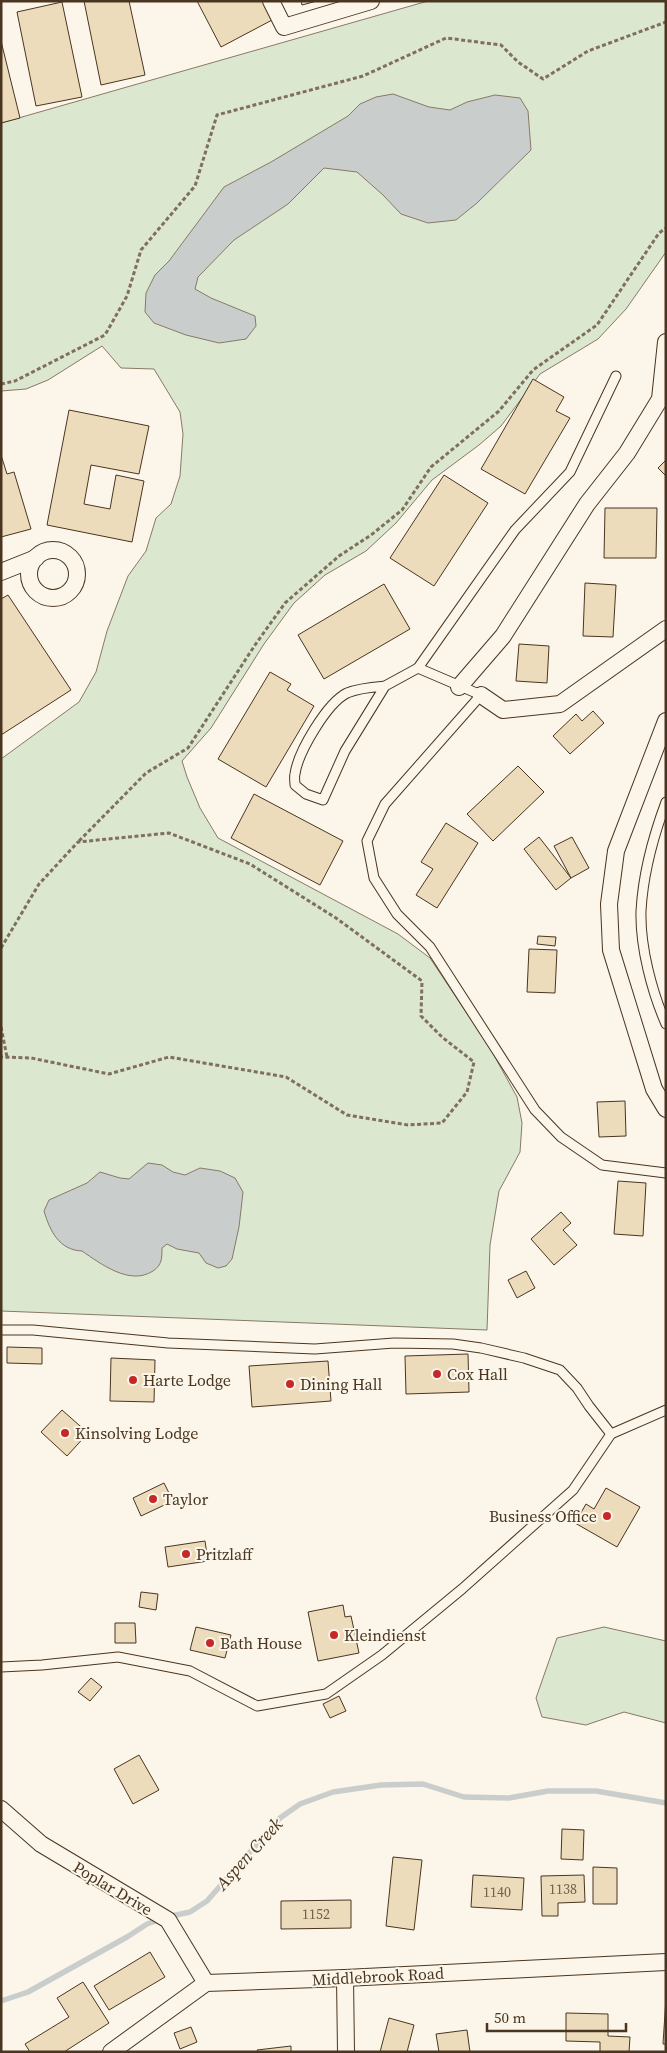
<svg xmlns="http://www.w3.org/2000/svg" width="667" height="2053" font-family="'Source Serif 4',serif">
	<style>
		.green { fill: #dce7d0; stroke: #887966 }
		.water { fill: #c9cecd; stroke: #887966 }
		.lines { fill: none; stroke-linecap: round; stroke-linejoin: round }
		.stream { stroke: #c9cecd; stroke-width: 5.5 }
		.building { fill: #ecdcbc; stroke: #4a3520 }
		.service-casing { stroke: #4a3520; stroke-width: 11 }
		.minor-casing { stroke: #4a3520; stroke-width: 18 }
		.path { stroke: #7f6f5c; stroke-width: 3; stroke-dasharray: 4 2.5; stroke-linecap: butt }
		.service { stroke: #fbf6e9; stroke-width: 9 }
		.minor { stroke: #fbf6e9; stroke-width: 16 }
		.poi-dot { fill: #c62828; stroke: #fbf6e9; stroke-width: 2 }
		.labels { text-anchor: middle; stroke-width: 4; stroke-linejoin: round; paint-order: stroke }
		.number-label { font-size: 14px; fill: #725f47 }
		.poi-label { font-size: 16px; fill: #4a3520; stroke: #fbf6e9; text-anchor: start }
		.street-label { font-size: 16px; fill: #4a3520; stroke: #fbf6e9 }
		.water-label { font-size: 18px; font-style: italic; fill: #4a3520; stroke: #fbf6e9 }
	</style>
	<rect width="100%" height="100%" fill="#fbf6e9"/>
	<g class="green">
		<path d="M428 1H666V252L626 309 598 339 540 374 501 426 479 445 432 480 396 523 366 551 325 575 294 603 264 644 211 728 182 761 187 777 200 808 218 838 398 934 430 958 490 1048 517 1097 522 1123 520 1152 499 1191 490 1245 487 1330 1 1311V759L79 702 96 672 107 631 128 576 146 551 156 518 171 504 180 476 183 434 180 412 154 369 121 368 102 346 48 380 26 389 1 391V123Z"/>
		<path d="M604 1627 666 1641V1723L624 1712 586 1725 542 1717 536 1698 557 1638Z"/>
	</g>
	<g class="water">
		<path d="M393 94 429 107 450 110 467 102 495 95 520 98 528 111 531 150 477 203 456 220 428 223 401 214 383 195 357 172 324 168 288 204 234 240 198 277 195 289 211 298 255 316 256 326 246 339 219 343 186 335 154 323 145 312 146 293 155 275 169 261 224 187 271 162 348 116 360 104 376 97Z"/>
		<path d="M148 1163 162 1165 173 1172 185 1175 200 1168 220 1171 235 1178 243 1192 239 1227 232 1259 226 1266 218 1268 206 1263 199 1253 177 1249 167 1244 162 1248C162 1258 162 1265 153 1271 130 1286 101 1264 82 1251 59 1250 50 1231 44 1211L49 1200 87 1183 100 1172 120 1178 129 1179Z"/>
	</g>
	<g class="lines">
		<path class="stream" d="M1 2001 28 1992 127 1937 147 1924 167 1917 190 1912 207 1901 280 1818 300 1804 333 1792 381 1785 423 1784 464 1797 509 1798 548 1791H596L666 1803"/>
	</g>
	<g class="building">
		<path d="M84 1H129L145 75 101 85Z"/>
		<path d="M197 1H264L274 19 221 47Z"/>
		<path d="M301 1H317L302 5Z"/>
		<path d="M62 2 82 97 36 106 17 12Z"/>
		<path d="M1 41 20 118 1 123Z"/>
		<path d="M533 379 564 397 556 411 570 418 525 494 481 469Z"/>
		<path d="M69 410 149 426 139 474 91 465 84 504 110 509 116 475 144 481 132 542 47 525Z"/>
		<path d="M1 455 7 474 14 472 31 529 1 537Z"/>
		<path d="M666 460V476L658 468Z"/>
		<path d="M444 475 488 503 434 586 390 558Z"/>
		<path d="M605 508H657L656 558H604Z"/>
		<path d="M585 583 616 585 613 637 583 636Z"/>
		<path d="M384 584 410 629 324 679 298 635Z"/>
		<path d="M8 595 71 690 1 735V599Z"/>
		<path d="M519 644 549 646 547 683 516 681Z"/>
		<path d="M270 672 291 684 287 690 314 706 266 787 218 759Z"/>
		<path d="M593 711 604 723 570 754 553 736 576 714 582 721Z"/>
		<path d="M518 766 544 792 493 841 467 814Z"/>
		<path d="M254 794 343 841 320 885 231 838Z"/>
		<path d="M446 823 478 843 437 908 416 895 433 869 421 862Z"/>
		<path d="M539 837 571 878 556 890 524 849Z"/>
		<path d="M572 837 589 868 571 878 554 846Z"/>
		<path d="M538 936 556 937 555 946 537 944Z"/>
		<path d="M529 949 557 950 555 993 527 992Z"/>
		<path d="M625 1101 626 1136 599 1137 597 1102Z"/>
		<path d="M618 1181 646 1183 643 1236 614 1234Z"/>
		<path d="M561 1212 571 1223 563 1230 577 1245 554 1265 531 1239Z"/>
		<path d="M526 1271 535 1288 517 1298 508 1280Z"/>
		<path d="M7 1347 42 1348V1364L7 1363Z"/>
		<path d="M468 1354 469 1392 406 1394 405 1356Z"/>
		<path d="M111 1358 155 1360 154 1402 110 1401Z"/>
		<path d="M328 1361 331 1401 252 1407 249 1366Z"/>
		<path d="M62 1410 88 1433 67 1456 41 1432Z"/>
		<path d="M164 1483 173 1501 141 1516 133 1498Z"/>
		<path d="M606 1488 640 1507 617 1547 575 1523 586 1504 594 1509Z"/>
		<path d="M205 1541 208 1561 168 1567 165 1547Z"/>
		<path d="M141 1592 158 1594 156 1610 139 1607Z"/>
		<path d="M343 1605 345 1617 351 1616 359 1653 318 1661 308 1612Z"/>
		<path d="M115 1623H135L136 1643H115Z"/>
		<path d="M196 1627 231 1635 225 1658 190 1650Z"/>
		<path d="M91 1678 102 1687 90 1701 78 1692Z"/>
		<path d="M339 1696 346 1711 330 1718 323 1704Z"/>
		<path d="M139 1755 159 1790 133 1804 114 1769Z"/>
		<path d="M562 1829 584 1830 583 1860 561 1859Z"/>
		<path d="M393 1857 422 1860 414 1930 386 1926Z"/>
		<path d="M593 1867 617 1868V1904H593Z"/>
		<path d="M473 1875 524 1878 522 1910 471 1907Z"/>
		<path d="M584 1875 585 1902 558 1903V1916H542L541 1876Z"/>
		<path d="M351 1900V1928L281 1929V1901Z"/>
		<path d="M150 1952 165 1977 109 2010 94 1986Z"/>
		<path d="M83 1982 109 2023 64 2052H30L25 2044 69 2017 57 1998Z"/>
		<path d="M666 1998V2044H663Z"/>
		<path d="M566 2013 608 2014V2036L630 2037 629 2052H600V2042L566 2041Z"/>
		<path d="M389 2018 414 2025 407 2052H380Z"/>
		<path d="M191 2027 197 2042 180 2049 174 2033Z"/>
		<path d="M467 2030 470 2052H439L436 2034Z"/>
		<path d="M291 2046V2052H258L257 2050Z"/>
	</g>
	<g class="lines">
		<g class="service-casing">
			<g id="service">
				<path d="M418 668 481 695 385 804 367 841 374 878 397 914 430 947 535 1110 561 1137 602 1165 666 1173"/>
				<path d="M385 686C373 687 359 688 347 693 327 703 298 752 295 774 294 777 295 782 295 785L306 794 323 800 345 751 385 686 418 668 515 530 570 472 616 376"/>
				<path d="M666 802C653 837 643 874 641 911 640 947 652 992 666 1024"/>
				<path d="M1 1330H33L168 1343 315 1349 394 1343 453 1344 481 1348 524 1358 560 1370 577 1388 589 1406 611 1434"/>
				<path d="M1 1667 42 1665 118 1657 190 1671 257 1706 326 1694 382 1655 462 1589 573 1490 611 1434 666 1410"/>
			</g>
		</g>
		<g class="minor-casing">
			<g id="minor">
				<path d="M271 1 284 27 371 1"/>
				<circle cx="53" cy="574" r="24"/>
				<path d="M1 572 36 558"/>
				<path d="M459 687 503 636 587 504 627 453 660 399 666 342"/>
				<path d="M481 695 503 710 560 704 666 629"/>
				<path d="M666 721 616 851 609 904 611 950 654 1089 666 1109"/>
				<path d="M1 1809 41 1844 168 1920 206 1983"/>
				<path d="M345 1978 346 2052"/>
				<path d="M111 2052 206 1983 345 1978 666 1962"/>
			</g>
		</g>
		<g class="path">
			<path d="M1 384 15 381 105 335 127 296 141 250 195 186 217 115 363 76 446 38 501 45 518 62 543 79 588 51 666 22"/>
			<path d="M79 841 146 773 188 748 255 645 285 603 339 556 371 535 402 510 431 467 499 411 533 370 597 325 659 233 666 228"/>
			<path d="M1 948 39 884 78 842 169 833 250 864 336 918 422 981 421 1016 442 1037 474 1062 467 1092 442 1123 408 1125 347 1115 286 1077 169 1057 109 1074 31 1058 1 1057"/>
			<path d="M1 1027 7 1057"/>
		</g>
		<use href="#service" class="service"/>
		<use href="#minor" class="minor"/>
	</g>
	<g class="poi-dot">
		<circle cx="437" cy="1374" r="5"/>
		<circle cx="133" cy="1380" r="5"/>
		<circle cx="290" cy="1384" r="5"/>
		<circle cx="65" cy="1433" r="5"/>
		<circle cx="153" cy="1499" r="5"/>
		<circle cx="607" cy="1516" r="5"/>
		<circle cx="186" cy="1554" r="5"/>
		<circle cx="334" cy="1635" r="5"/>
		<circle cx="210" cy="1643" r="5"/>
	</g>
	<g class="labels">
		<g class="number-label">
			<text x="563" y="1894">1138</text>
			<text x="497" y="1897">1140</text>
			<text x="316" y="1919">1152</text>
		</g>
		<g class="poi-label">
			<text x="447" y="1380">Cox Hall</text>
			<text x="143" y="1386">Harte Lodge</text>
			<text x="300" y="1390">Dining Hall</text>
			<text x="75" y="1439">Kinsolving Lodge</text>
			<text x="163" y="1505">Taylor</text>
			<text x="597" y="1522" text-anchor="end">Business Office</text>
			<text x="196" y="1560">Pritzlaff</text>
			<text x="344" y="1641">Kleindienst</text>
			<text x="220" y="1649">Bath House</text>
		</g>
		<g class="street-label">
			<text transform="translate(113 1888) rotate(31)" y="6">Poplar Drive</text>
			<text transform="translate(378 1976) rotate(-3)" y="6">Middlebrook Road</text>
		</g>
		<g class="water-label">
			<text transform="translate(249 1854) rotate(-48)" y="6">Aspen Creek</text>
		</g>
	</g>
	<rect width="667" height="2053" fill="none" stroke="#4a3520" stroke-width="5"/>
	<path d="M487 2023v8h139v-8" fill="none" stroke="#4a3520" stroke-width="2.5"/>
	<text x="494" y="2023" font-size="15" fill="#4a3520" stroke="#fbf6e9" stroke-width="4" paint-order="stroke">50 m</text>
</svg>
